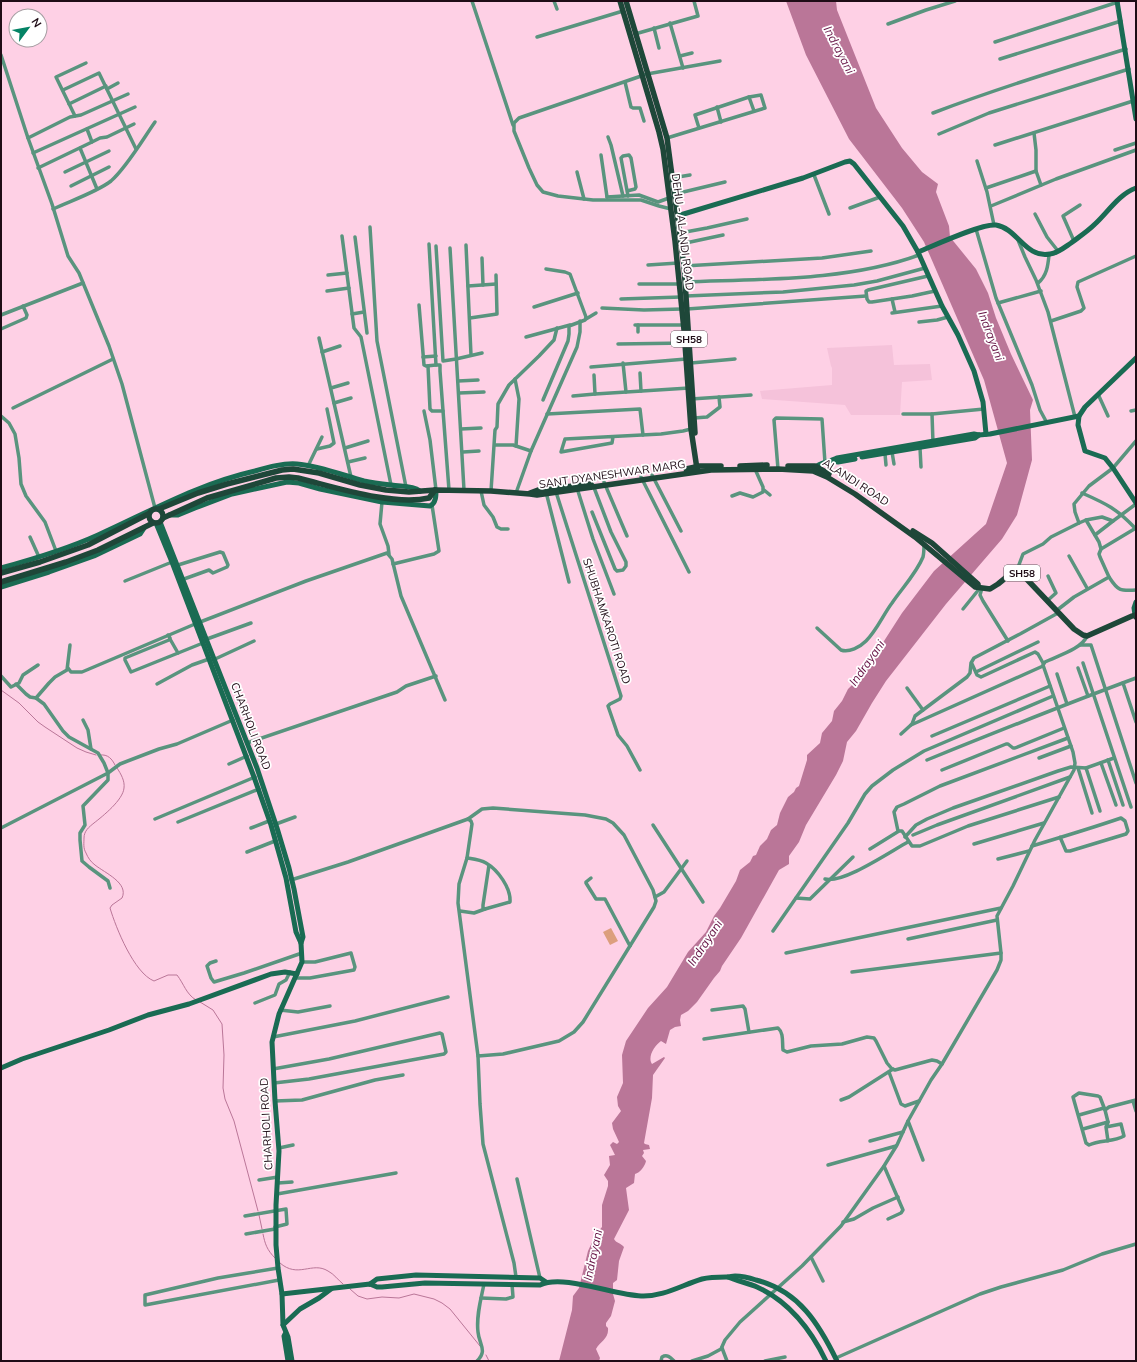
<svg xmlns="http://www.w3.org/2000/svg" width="1137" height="1362" font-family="Mulish,sans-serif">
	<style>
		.built { fill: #f5c2da }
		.garden { fill: #dc9e7d }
		.water { fill: #ba7698 }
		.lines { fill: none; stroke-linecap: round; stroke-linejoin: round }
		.stream { stroke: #ba7698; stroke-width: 1 }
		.street { stroke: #59947e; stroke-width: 3.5 }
		.secondary { stroke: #1a6b53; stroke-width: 5 }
		.primary { stroke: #1e4739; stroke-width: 5.5 }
		.labels { text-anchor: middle; stroke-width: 3.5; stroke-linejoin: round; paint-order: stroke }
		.shield { fill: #fff; stroke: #62555c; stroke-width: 1 }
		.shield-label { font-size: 10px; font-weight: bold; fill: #1f0c16 }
		.street-label { font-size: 11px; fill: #1f0c16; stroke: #fff }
		.water-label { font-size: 12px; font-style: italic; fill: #651244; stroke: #fff }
	</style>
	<rect width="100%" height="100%" fill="#fed0e5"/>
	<path class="built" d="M892 345 894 365 930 364 932 380 902 382 900 415H851L845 405 762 399 760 391 832 385V368L831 366 827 348Z"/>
	<path class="garden" d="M611 928 618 941 610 945 603 932Z"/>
	<path class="water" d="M786 1H836L837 10 876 108 902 148 922 172 938 184 936 192 949 226 950 237 976 269 988 293 996 318 1011 354 1033 400 1030 410 1032 460 1017 515 1002 539 946 604 886 681 872 703 856 731 847 742 843 761 836 775 806 825 799 842 789 856V864L779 870 741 938 722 966 720 971 714 978 697 1002 688 1011 681 1015 680 1020 681 1026 675 1027 670 1030 666 1044 661 1041C655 1045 647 1057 652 1064L664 1057 665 1058 653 1075 652 1098 644 1143 645 1144 649 1145 650 1149 643 1150 644 1153 642 1156 646 1161C645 1166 640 1173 635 1174L634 1183 626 1188 629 1210 614 1239C616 1243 621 1243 624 1247L619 1261 617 1280 613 1283V1294L615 1301 611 1316 606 1323V1326L608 1328C609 1339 600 1341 596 1349L600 1358 599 1361H559L572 1310 573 1296 579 1288 588 1251 596 1234 602 1227V1205L608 1186V1181L604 1175 610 1165 609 1156 615 1155 610 1145 613 1142 617 1144 619 1142 613 1129 612 1123 621 1111 618 1106 617 1097 623 1083 622 1055 626 1041 648 1008 667 987 688 952 706 932 714 916 720 908 736 881 740 870 750 862 753 856 756 855 760 846 767 839 771 830 777 825 780 813 788 797 794 792 796 788 799 786 807 760V755L820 743 822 733 832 721 834 711 842 701 848 689 853 684 875 655 902 613 934 571 986 524 1007 463 984 380 924 242 902 208 849 139 806 55Z"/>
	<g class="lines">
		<g class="stream">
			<path d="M1 690 19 703 38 722 45 727 77 748 86 752 96 755"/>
			<path d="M100 755C108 754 112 759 115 765"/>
			<path d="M117 768C121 774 125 781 124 788 123 800 103 816 94 823 89 827 84 831 84 838 84 843 83 848 86 853 88 858 91 862 95 865 105 873 129 883 122 898L112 905 110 908C116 928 134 973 154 981L168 975H177C184 984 186 994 196 1000"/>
			<path d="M200 1002 213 1010 222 1024 224 1055 223 1088 225 1099 234 1121 258 1211"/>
			<path d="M259 1215 262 1229"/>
			<path d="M263 1234C265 1244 267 1250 275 1258"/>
			<path d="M280 1263C298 1279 312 1261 328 1271 334 1274 338 1280 343 1284"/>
			<path d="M350 1289 358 1296 367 1299 382 1297 399 1298 414 1294 434 1299 442 1303 450 1309 480 1346"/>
			<path d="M486 1355 489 1361"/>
		</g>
		<g class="street">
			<path d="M472 1 513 125"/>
			<path d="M554 1 557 9"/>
			<path d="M670 23 683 68"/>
			<path d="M888 24 926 10 955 1"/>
			<path d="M654 28 659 48"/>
			<path d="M635 34 698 16 694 1"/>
			<path d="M537 37 623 11"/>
			<path d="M995 42 1118 2"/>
			<path d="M1 55 28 138 52 204 68 256 79 273 109 346 122 384 155 508"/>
			<path d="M680 56 692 53"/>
			<path d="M1000 59 1121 21"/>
			<path d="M625 82 631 107 633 108H640L644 121"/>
			<path d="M107 89 118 83"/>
			<path d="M63 90 99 73 136 149"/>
			<path d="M749 97 754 111"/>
			<path d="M69 104 106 86"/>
			<path d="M717 107 721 122"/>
			<path d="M933 113C996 89 1061 69 1126 49"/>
			<path d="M75 116 56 77 86 63"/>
			<path d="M1034 133 1036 150V171"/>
			<path d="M939 134 989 113 1129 69"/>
			<path d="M608 137 611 145 623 196"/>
			<path d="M28 138 70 117 81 115 128 94"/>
			<path d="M667 138 765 108 761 95 749 97 695 115 699 128"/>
			<path d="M92 142 100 138 107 137 134 124"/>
			<path d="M995 145 1133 101"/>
			<path d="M80 148 97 189"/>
			<path d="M1115 150 1136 143"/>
			<path d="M33 153 135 107"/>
			<path d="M601 155 607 197"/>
			<path d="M977 161 987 192 994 225"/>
			<path d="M38 168 92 142 87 129"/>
			<path d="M65 172 109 151"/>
			<path d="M577 172 584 199"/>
			<path d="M814 175 829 214"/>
			<path d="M672 178 690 175"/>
			<path d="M71 186 109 167"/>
			<path d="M986 188 1036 171 1041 185"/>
			<path d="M627 191 635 189 636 187 631 158 629 155 623 156 621 158 628 196"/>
			<path d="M675 194 725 182"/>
			<path d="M607 197 639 195 658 202 669 198"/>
			<path d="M991 206 1056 179 1136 150"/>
			<path d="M850 208 880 197"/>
			<path d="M53 209C70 201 97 192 111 181 127 167 143 139 155 122"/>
			<path d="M671 209 659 206 641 200H593L558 196 543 192 537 185 529 168 514 131V123L519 118 647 74 720 61"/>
			<path d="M1035 214 1047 237 1058 251"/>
			<path d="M370 227 377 341 406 487"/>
			<path d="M976 229 996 298 1032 385 1040 410 1047 423"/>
			<path d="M680 233 707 228 747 219"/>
			<path d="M342 236 354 328 361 337 391 485"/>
			<path d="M355 237 367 333"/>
			<path d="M1018 240 1025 257 1036 280 1048 312 1075 417"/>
			<path d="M1074 241 1063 216 1080 205"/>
			<path d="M429 244 436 365H440V371L449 490"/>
			<path d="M681 244 723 235"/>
			<path d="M466 245 471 355"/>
			<path d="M436 246 443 361 456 359 482 353"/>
			<path d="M450 248 464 490"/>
			<path d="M482 258 483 285"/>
			<path d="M648 265 678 263"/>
			<path d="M684 266 822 258 871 251"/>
			<path d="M328 275 347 273"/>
			<path d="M928 276 868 290 866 291 867 299 869 302H872L912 296 935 291"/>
			<path d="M685 282C761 279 848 281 919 255"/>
			<path d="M1038 283C1047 276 1048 265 1049 255"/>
			<path d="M639 284H680"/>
			<path d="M468 286 496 284"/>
			<path d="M327 291 349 288"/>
			<path d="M686 296 783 292 854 285 877 281 925 268"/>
			<path d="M621 299 681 297"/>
			<path d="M892 299 895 312"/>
			<path d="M998 303 1041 291"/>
			<path d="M419 305 424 365 426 366 436 365"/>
			<path d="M534 307 578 293"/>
			<path d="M602 308 644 310 682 309"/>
			<path d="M687 309 866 296"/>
			<path d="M892 313 942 306"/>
			<path d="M352 314 364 312"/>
			<path d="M1 315 83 283"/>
			<path d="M470 318 497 314 496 275"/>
			<path d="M586 319 596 313"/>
			<path d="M1051 321 1081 311 1084 308 1077 287 1078 282 1136 256"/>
			<path d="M919 322 937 320 948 317"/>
			<path d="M635 325H684"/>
			<path d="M638 325V332"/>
			<path d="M1 329 26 318 27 315 23 306"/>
			<path d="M526 337 570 325"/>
			<path d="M319 338 351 477"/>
			<path d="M618 344 687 343"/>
			<path d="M322 352 340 346"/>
			<path d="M423 357 436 356"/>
			<path d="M623 363 626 392"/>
			<path d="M691 363 735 359"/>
			<path d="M428 366 430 409 432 411H443"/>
			<path d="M591 367 686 359"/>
			<path d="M640 373 641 391"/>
			<path d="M594 375 595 394 689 388"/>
			<path d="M515 379 519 399 516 446"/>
			<path d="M458 381 478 380"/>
			<path d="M331 388 348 383"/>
			<path d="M459 393 484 392"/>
			<path d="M1098 394 1108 416"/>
			<path d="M573 396 595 394"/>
			<path d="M691 399 751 395"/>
			<path d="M543 400 568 341 569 334V326L585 320 586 317 570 274 565 272 546 269"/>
			<path d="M334 403 351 398"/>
			<path d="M13 408 113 359"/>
			<path d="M424 411 430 440 436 490"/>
			<path d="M1131 411 1136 410"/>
			<path d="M547 414 640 409 643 435"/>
			<path d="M903 414H932L933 443"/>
			<path d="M932 414 984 409"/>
			<path d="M1 416 9 423 15 434 19 458 21 484 26 496 45 522 56 551"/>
			<path d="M694 418 707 417 720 407 719 397"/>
			<path d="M461 429 481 428"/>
			<path d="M613 437 612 443 561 452 565 439 661 434 683 431 691 429"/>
			<path d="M495 445H513L531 451"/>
			<path d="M345 448 368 441"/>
			<path d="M920 448 921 467"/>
			<path d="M317 449 330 446 334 443 327 409"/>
			<path d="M463 452 479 451"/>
			<path d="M892 452 894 464"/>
			<path d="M885 454 886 465"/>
			<path d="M348 462 365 458"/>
			<path d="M308 466 322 437"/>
			<path d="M778 469 774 420 776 418 822 419 825 463"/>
			<path d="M652 475 681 531"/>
			<path d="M641 477 689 572"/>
			<path d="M604 482 627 536"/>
			<path d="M577 488 593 539 614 594"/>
			<path d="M764 490 770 495"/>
			<path d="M481 491 484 505 493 517 497 527 501 529H508"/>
			<path d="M491 491 495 430 497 427 498 404 509 385 539 356 554 340 557 328"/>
			<path d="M546 492 569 582"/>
			<path d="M556 492 621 696 620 699 610 704 608 706 618 735 627 746 640 770"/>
			<path d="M516 493 531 451 577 347 580 332V321"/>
			<path d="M1082 493C1107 504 1117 509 1135 528"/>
			<path d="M732 496 740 493 753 497 763 492V487L755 469"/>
			<path d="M382 502 380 524 388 546 389 554"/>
			<path d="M592 512 615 569 617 571 623 570 626 566V562L611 532 593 485"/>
			<path d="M1086 520 1102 517 1113 521 1136 504"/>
			<path d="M1095 535 1113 521"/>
			<path d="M30 537 39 557"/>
			<path d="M1101 549 1136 528"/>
			<path d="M1069 556 1087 588"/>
			<path d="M393 564 434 554 439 551 432 505"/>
			<path d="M178 565 220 552 223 553 228 565 227 567 213 573 209 570 184 579"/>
			<path d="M1017 570 1023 554 1043 544 1051 537 1079 523 1075 512 1074 504 1089 486 1113 468 1136 441"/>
			<path d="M1109 577C1118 591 1120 591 1136 590"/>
			<path d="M125 581 172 562"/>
			<path d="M982 588 980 595 983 601 1008 641"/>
			<path d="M1047 601 1056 593 1048 576"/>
			<path d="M963 609 980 588"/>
			<path d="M1056 611 1074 597 1109 577 1100 557 1099 554 1101 549 1099 542 1086 520 1079 523"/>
			<path d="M817 628 841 650C849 653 860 647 866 641 877 630 883 615 892 603 902 588 916 574 923 557 924 553 924 548 924 544"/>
			<path d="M168 635 170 638 169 640 125 658V660L131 672 203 643"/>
			<path d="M170 639 178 653"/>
			<path d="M207 639 251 623"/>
			<path d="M1080 645H1091L1136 783"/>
			<path d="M213 660 254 641"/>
			<path d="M1083 663 1131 807"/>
			<path d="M972 664 977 675 981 677 1035 652 1038 654 1043 663"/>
			<path d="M68 668 71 672H82L195 624 306 581 387 553 392 559 401 596 445 700"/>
			<path d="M1078 668 1088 696"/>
			<path d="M976 672 1038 642"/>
			<path d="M1057 674 1067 704"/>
			<path d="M1 676 11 687 19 683 23 675 38 665"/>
			<path d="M1123 683 1136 722"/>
			<path d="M16 684 26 694 30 697 36 698 44 704 63 731 69 737 98 753 104 763 108 773V780L83 806 85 825 80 833V840L82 861 89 867 108 881 110 888"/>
			<path d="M157 684 192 665 209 659"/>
			<path d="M907 688 923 710"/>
			<path d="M36 698 49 683 55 677 67 670 70 645"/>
			<path d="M83 720 88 730 91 749"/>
			<path d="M911 725 1043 666"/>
			<path d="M901 734 912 724 915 716 967 677 970 673 971 663 974 658 1020 634 1058 613"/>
			<path d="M932 736 1050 686"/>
			<path d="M247 743 397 692 406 686 436 676"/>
			<path d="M1039 758 1071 746"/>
			<path d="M927 760C996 732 1066 704 1136 678"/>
			<path d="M1108 760 1123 805"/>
			<path d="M1101 763 1116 805"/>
			<path d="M229 764 247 756"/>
			<path d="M1078 768 1092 813"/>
			<path d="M1086 768 1100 811"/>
			<path d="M942 770 1006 744H1008L1013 748H1015L1064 728"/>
			<path d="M155 819 255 777"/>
			<path d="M178 822 259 789"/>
			<path d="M276 824 295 817"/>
			<path d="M653 825 703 902"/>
			<path d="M1 828 108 773 120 764 159 749 177 744 233 720"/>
			<path d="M251 828 269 821"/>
			<path d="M898 831 894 812 897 807 904 804 940 786 1068 738"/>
			<path d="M913 835 937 825 1070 777"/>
			<path d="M905 837 916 825 927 819 953 808 1058 771 1071 767 1086 768 1114 758"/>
			<path d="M974 844 1044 823"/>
			<path d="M1032 846C1062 837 1092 828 1121 818L1125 821 1128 831 1126 834 1070 851H1066L1060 837"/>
			<path d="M870 849 899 831H902L912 846H920L968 826 1059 797"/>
			<path d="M247 852 275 841"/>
			<path d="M467 858 459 884 458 903 478 1056 503 1054 559 1041 574 1032 583 1022 654 907 656 901 653 890 624 835 613 823 606 819 585 815 493 808 482 809 468 819"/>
			<path d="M998 859 1029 851"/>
			<path d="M591 878 586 882V883L596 899H605L630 946"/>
			<path d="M825 879C843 884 891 851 908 842"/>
			<path d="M291 880 348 862 468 819 471 821 472 824 467 858C473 859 481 860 486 863 498 870 511 888 510 902L485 909 483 908V905L489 865"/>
			<path d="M655 897 664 892 687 861"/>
			<path d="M796 898 810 899 853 857"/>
			<path d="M460 911 474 913 485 909"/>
			<path d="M773 931 848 823 865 794 872 786 893 770 924 751 1053 696"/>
			<path d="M908 939 997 920"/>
			<path d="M786 953 1001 908"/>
			<path d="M216 961 210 963 207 966 211 978 214 982 244 973 302 953"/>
			<path d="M852 972 1001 953"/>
			<path d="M295 978H310L354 970 355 967 351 953 315 962H302"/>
			<path d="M255 1003 275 995 279 984 286 980 290 972"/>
			<path d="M280 1010 298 1012 330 1006"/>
			<path d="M712 1010 743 1006 745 1009 749 1032"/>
			<path d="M273 1037 355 1021 448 997"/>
			<path d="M704 1039 778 1028C784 1033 782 1042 783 1050L787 1052 811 1046 842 1044 867 1037 874 1038 876 1041 887 1063 892 1069 895 1070 932 1060 937 1061 942 1064"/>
			<path d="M478 1056 480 1104 483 1144 514 1263 516 1277"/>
			<path d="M273 1069 329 1059 440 1033 442 1034 446 1052 444 1054 309 1079 274 1083"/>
			<path d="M889 1072 901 1104 905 1106 919 1101"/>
			<path d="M841 1100 849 1097 893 1069"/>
			<path d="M275 1101 302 1100 375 1080 403 1075"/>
			<path d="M1133 1101 1136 1111"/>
			<path d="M1105 1110 1109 1107 1136 1100"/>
			<path d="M1079 1115 1104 1108"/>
			<path d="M908 1121 923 1160"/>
			<path d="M1106 1127 1121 1124 1124 1136C1114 1142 1100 1140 1089 1145L1086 1143 1073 1097 1079 1093 1098 1096 1100 1097 1105 1110 1108 1122 1106 1127 1108 1141"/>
			<path d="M1083 1129 1108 1122"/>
			<path d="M870 1141 903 1132"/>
			<path d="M279 1148 293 1145"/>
			<path d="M828 1165 896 1146"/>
			<path d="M884 1166 903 1210 901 1213 888 1219"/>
			<path d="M517 1179 540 1278"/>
			<path d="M259 1180 278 1177"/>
			<path d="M278 1183 292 1182"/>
			<path d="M277 1194 396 1173"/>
			<path d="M245 1216 286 1209 287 1224 275 1227"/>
			<path d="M843 1222 854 1219 873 1208 898 1197"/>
			<path d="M246 1234 275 1229"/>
			<path d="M811 1257 823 1281"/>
			<path d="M278 1268 218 1278 145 1295V1305L279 1280"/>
			<path d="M481 1298 506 1299 513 1297 512 1284"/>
			<path d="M722 1348 727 1361"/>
			<path d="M836 1358 980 1294 1001 1287 1063 1270 1102 1254 1136 1244"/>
			<path d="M477 1361C488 1351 479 1344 478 1332 476 1316 481 1299 484 1284"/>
			<path d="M661 1361 662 1357C667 1354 670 1357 674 1361"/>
			<path d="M692 1361 708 1356 721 1349 725 1340 740 1322 802 1266 841 1226 884 1166 897 1145 908 1121 931 1080 942 1064 997 970 1001 960V953L997 916 1013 886 1035 840 1074 770 1075 763 1073 752 1043 665 1045 662C1057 656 1082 649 1087 636"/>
			<path d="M765 1361 785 1357"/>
		</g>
		<g class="secondary">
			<path d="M1117 1 1136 119"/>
			<path d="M677 216 803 178 845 162 850 161 854 164 903 226 918 252 942 306 958 335 974 371 983 402 986 434"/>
			<path d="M918 252C933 246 982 223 996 225 1017 228 1026 259 1050 254 1058 253 1065 247 1071 243 1079 237 1088 231 1095 224 1108 212 1119 194 1136 188"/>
			<path d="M1136 358 1085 407 1079 416 1078 425 1085 451 1105 458 1113 468 1136 503"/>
			<path d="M862 457 975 438 979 435"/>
			<path d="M833 461 838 462 855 459"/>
			<path d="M814 468C820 462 830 462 837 458L974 434 979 435 990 434 1079 416"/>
			<path d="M169 515H178L195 508 232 494 287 482 299 483 320 489 382 502 430 506C436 503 436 496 436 490"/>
			<path d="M160 522 257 768 277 828 289 868 294 889 303 937 301 943"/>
			<path d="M156 523 172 562 254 777 271 825 286 878 296 932 301 943 302 962 279 1014 272 1042 275 1101 279 1151 276 1205V1245L278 1268 282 1294 283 1325 288 1337 292 1361"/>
			<path d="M1 568C34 559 67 549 98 535 151 511 198 484 255 471 269 467 283 463 297 464 320 466 342 475 364 481 373 483 382 484 391 485 401 487 411 485 420 491"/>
			<path d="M1 587 49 572 94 556 140 534 144 528"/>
			<path d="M1135 615 1134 608 1136 602"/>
			<path d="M1 1068 22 1059 109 1030 148 1015 189 1004 271 974 285 972 297 974"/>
			<path d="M728 1277C737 1281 748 1283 757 1287 790 1302 811 1330 826 1361"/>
			<path d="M370 1284 377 1279 416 1275 540 1278 546 1282"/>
			<path d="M282 1294 370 1284 377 1287H382L425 1283 540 1285C563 1274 614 1295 641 1296 663 1297 682 1285 702 1279 710 1277 718 1277 726 1277 730 1277 732 1276 735 1276 742 1276 750 1278 756 1280 799 1291 819 1324 837 1361"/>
			<path d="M283 1325 300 1309 319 1298 331 1289"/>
			<path d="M285 1334 284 1336 288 1361"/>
		</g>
		<g class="primary">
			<path d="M620 1 659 132 663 149 675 241 684 330 691 429 697 469"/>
			<path d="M626 1 667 138 684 266 695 433"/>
			<path d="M740 466 767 465"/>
			<path d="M788 466H815L829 474"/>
			<path d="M686 469 700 466H721"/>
			<path d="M530 493 538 490 591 484"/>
			<circle cx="156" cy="516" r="7"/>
			<path d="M159 509 198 493 227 484 282 470 293 469 319 473 360 485 386 490 409 492 435 490 491 491 530 494 537 495 711 470 778 469 813 471 827 477 855 494 915 537 975 587 990 589 998 584 1014 571H1019L1074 629 1083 635 1087 636 1132 616 1135 615 1136 617"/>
			<path d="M163 518 207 498 276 478 289 477 298 478C335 487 392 506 429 498L435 490"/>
			<path d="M913 531 932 543 978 584V587"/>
			<path d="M1 573 40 562 88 545 148 514"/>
			<path d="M1 582 66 562 98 550 153 523"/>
		</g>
	</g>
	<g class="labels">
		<g class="shield">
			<rect x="671" y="331" width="36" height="16" rx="3"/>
			<rect x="1004" y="565" width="36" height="16" rx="3"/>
		</g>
		<g class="shield-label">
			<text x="689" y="343">SH58</text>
			<text x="1022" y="577">SH58</text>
		</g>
		<g class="street-label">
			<text transform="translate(683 232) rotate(83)" y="4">DEHU - ALANDI ROAD</text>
			<text transform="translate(612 474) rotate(-8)" y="4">SANT DYANESHWAR MARG</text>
			<text transform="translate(856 482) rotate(33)" y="4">ALANDI ROAD</text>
			<text transform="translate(607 621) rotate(72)" y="4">SHUBHAMKAROTI ROAD</text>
			<text transform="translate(251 726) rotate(69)" y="4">CHARHOLI ROAD</text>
			<text transform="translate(266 1124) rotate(-93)" y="4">CHARHOLI ROAD</text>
		</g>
		<g class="water-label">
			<text transform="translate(839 50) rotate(62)" y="4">Indrayani</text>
			<text transform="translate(991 336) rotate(69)" y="4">Indrayani</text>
			<text transform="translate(867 663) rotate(-55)" y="4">Indrayani</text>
			<text transform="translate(705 943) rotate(-56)" y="4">Indrayani</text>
			<text transform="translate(593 1255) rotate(-78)" y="4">Indrayani</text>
		</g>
	</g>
	<rect width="1137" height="1362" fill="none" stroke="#1f0c16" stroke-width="4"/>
	<g transform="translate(28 28) rotate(58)"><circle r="19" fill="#ffffff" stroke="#a59ea2"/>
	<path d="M0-3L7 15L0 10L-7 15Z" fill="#048365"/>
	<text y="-6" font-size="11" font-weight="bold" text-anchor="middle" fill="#1f0c16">N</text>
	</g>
</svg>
